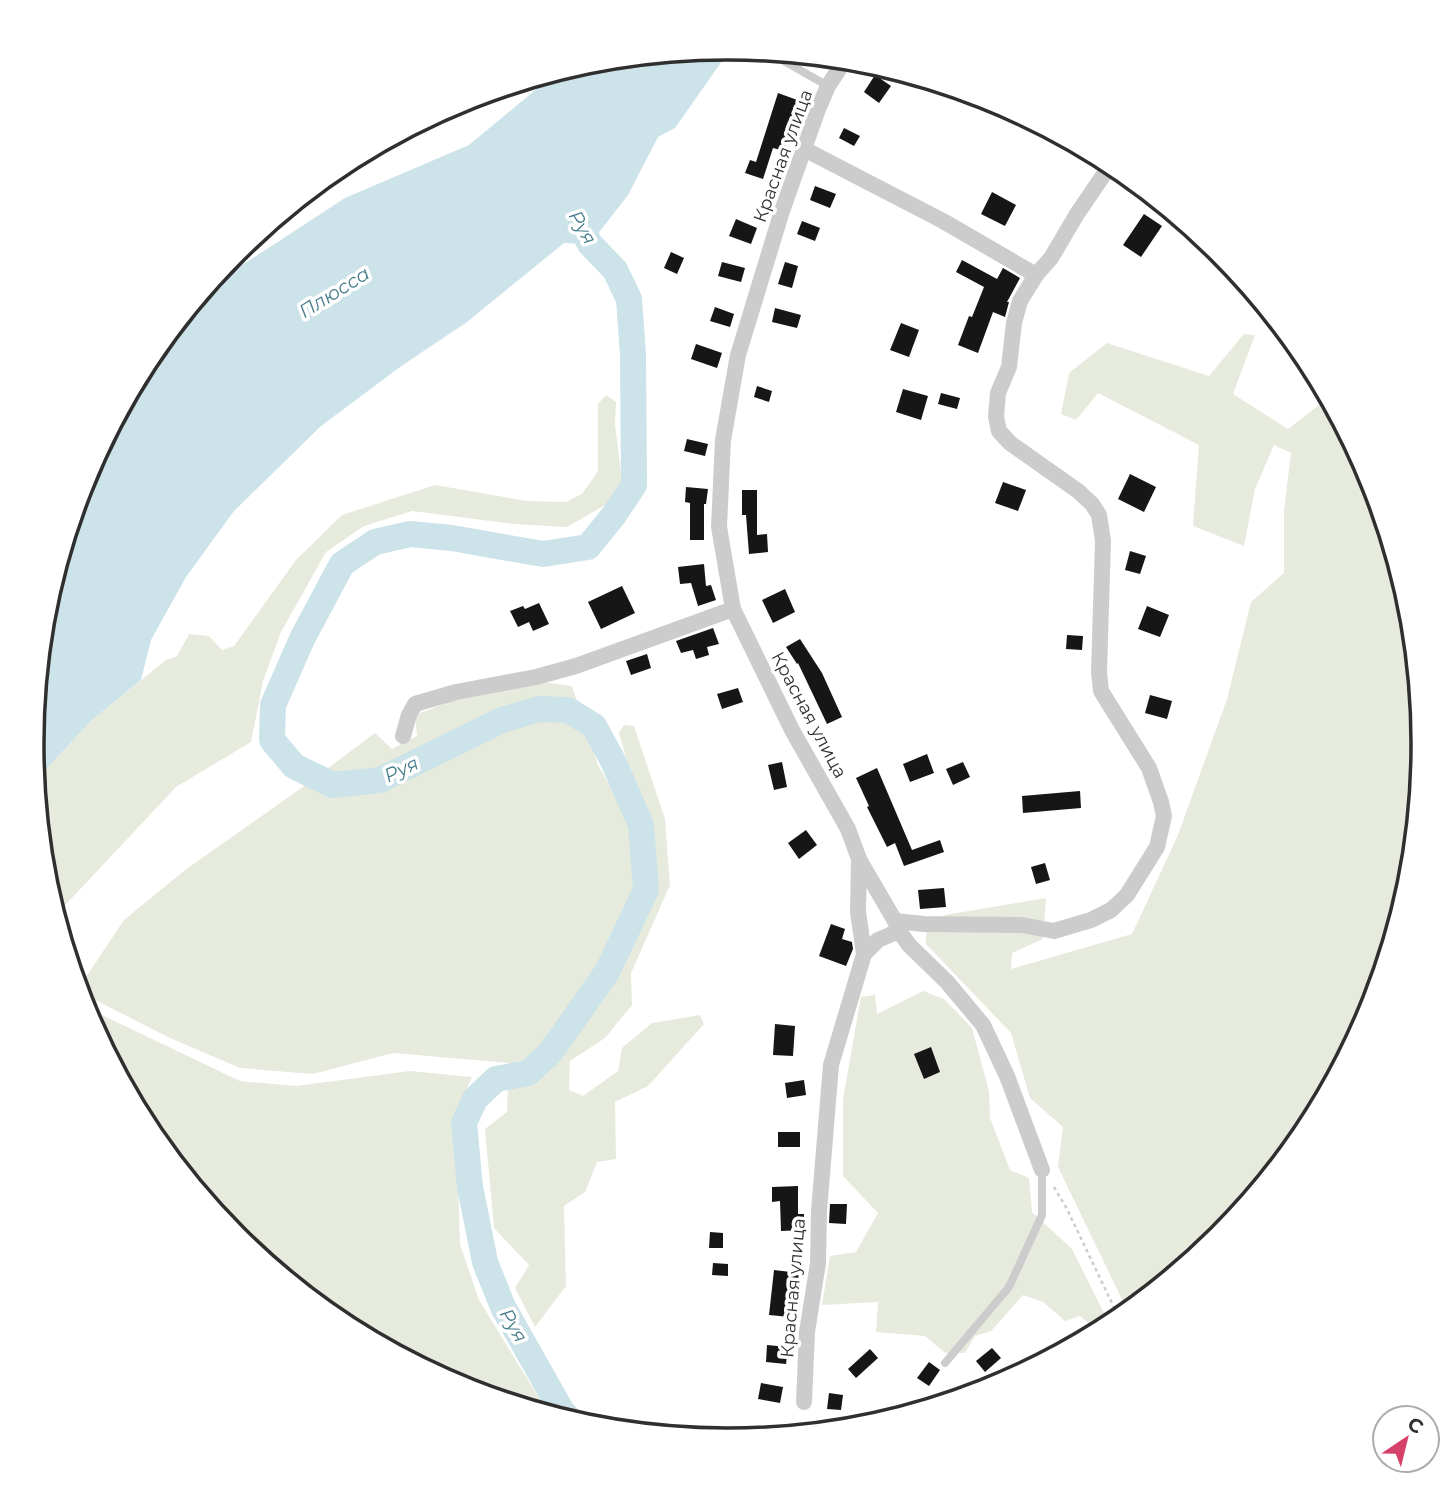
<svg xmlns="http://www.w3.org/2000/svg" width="1455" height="1488" font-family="Montserrat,sans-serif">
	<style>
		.green { fill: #e7ebde }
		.water { fill: #cce3e9 }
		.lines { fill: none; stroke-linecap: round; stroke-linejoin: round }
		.river { stroke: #cce3e9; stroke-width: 26 }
		.building { fill: #161616 }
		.path { stroke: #ccc; stroke-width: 2.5; stroke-dasharray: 3.5 3.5; stroke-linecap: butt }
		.service { stroke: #ccc; stroke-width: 8 }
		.minor { stroke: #ccc; stroke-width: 16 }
		.labels { text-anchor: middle; stroke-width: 7; stroke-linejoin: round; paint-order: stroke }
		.street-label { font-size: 18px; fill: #2f2f2f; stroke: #fff }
		.water-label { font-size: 19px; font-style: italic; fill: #447c8a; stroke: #fff }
		.rim { fill: none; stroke: #2f2f2f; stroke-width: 3.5 }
	</style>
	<rect width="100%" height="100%" fill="#fff"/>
	<g class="green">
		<path d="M1244 334 1255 335 1233 394 1288 429 1328 398 1371 478 1410 609 1423 744 1410 880 1370 1011 1306 1131 1219 1236 1128 1312 1058 1167 1063 1127 1030 1098 1011 1033 926 944V931L945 915 1046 898 1043 939 1012 953 1011 969 1132 934 1178 835 1227 699 1251 602 1284 573V510L1291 453 1274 445 1255 489 1244 546 1193 526 1199 445 1098 393 1076 420 1061 414 1069 373 1107 343 1209 376Z"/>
		<path d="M606 395 616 402 615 424 622 482 607 504 567 527 513 524 412 511 364 526 326 552 281 632 263 681 251 742 176 787 56 915 45 879 35 781 92 720 166 660 177 656 189 634 209 636 222 650 234 646 296 560 342 515 435 485 527 501 566 502 582 494 598 471V404Z"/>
		<path d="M535 681 572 686 598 765 624 812 635 803 631 775 619 733 624 725 634 726 665 819 670 885 631 973 632 1005 605 1038 570 1061 569 1090 583 1096 618 1071 622 1048 652 1023 700 1015 704 1024 648 1086 615 1102 616 1159 597 1162 585 1192 564 1206 566 1286 535 1327 515 1288 529 1265 494 1228 485 1129 507 1112 509 1063 393 1053 313 1074 240 1068 170 1038 91 998 86 977 124 920 185 870 300 789 375 733 392 749 417 736 415 715 457 699Z"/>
		<path d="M923 991 944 999 972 1028 989 1091 990 1118 1010 1170 1029 1178 1032 1212 1072 1249 1110 1325 1098 1331 1080 1316 1065 1321 1043 1302 1023 1295 991 1331 975 1336 965 1353H945L925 1336 876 1332 878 1302 822 1305 830 1256 856 1252 878 1213 843 1176V1099L861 997 875 995 877 1014Z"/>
		<path d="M83 1006 240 1081 296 1086 410 1071 472 1077 456 1112 460 1244 479 1300 548 1413 461 1387 341 1322 235 1236 149 1130Z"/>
		<path d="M846 1419 885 1420 863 1427 812 1432Z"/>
	</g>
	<path class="water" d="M729 48V51L675 128 658 137 628 195 590 244 564 243 467 322 400 367 321 426 234 511 186 577 151 640 141 680 92 720 35 781 32 744 45 608 85 477 149 357 194 302 224 277 345 198 469 145 557 72 592 61Z"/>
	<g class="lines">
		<path class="river" d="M570 1420 561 1410 503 1307 485 1262 470 1187 464 1123 475 1099 496 1079 528 1073 550 1053 607 972 646 890 641 825 613 761 594 726 568 710 539 709 502 720 380 780 333 785 294 766 272 740 273 705 303 637 342 564 375 542 410 534 452 538 543 554 588 547 614 515 634 485 633 355 629 299 615 270 590 244 573 211"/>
	</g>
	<g class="building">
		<path d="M875 75 891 86 879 103 864 92Z"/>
		<path d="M778 93 800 101 788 134 789 135 784 151 773 148 763 179 745 173 750 160 756 162Z"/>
		<path d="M844 128 860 136 854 146 839 138Z"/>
		<path d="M815 186 836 194 830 208 810 200Z"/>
		<path d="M992 192 1016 205 1005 226 981 214Z"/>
		<path d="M1144 214 1162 226 1141 257 1123 245Z"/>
		<path d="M736 219 757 228 751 244 729 236Z"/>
		<path d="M802 221 820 228 815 241 797 234Z"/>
		<path d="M671 252 684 258 677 274 664 268Z"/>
		<path d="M962 260 997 279 1003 268 1020 278 1007 302H1009L1005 317 993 312 978 353 958 345 969 316 972 317 984 287 956 272Z"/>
		<path d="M722 262 745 268 741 282 718 276Z"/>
		<path d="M785 262 798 266 792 288 778 284Z"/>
		<path d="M715 307 734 314 730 327 710 321Z"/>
		<path d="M775 308 801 315 797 328 772 322Z"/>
		<path d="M901 323 919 330 909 357 890 350Z"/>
		<path d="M696 344 722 353 717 368 691 359Z"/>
		<path d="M757 386 772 391 769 402 754 397Z"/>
		<path d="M903 389 928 396 921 420 896 412Z"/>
		<path d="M941 393 960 398 957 409 938 404Z"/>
		<path d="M687 439 708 444 705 456 684 451Z"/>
		<path d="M1130 474 1156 487 1144 512 1118 499Z"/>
		<path d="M1003 482 1026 490 1018 511 995 503Z"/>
		<path d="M686 487 708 489 706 504H704V540H690V503L685 502Z"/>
		<path d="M742 490H757V535L767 534 768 552 749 554 746 515H742Z"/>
		<path d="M1130 551 1146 556 1140 574 1125 570Z"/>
		<path d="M704 564 706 586 711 585 716 600 698 606 691 583 680 584 678 567Z"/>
		<path d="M622 586 635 613 601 629 588 602Z"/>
		<path d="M785 589 795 612 773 623 762 600Z"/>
		<path d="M539 603 549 624 533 631 529 622 518 627 510 611 523 606 525 609Z"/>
		<path d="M1147 606 1169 615 1160 637 1138 629Z"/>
		<path d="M713 628 719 644 707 647 709 655 696 659 693 650 681 653 676 641Z"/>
		<path d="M1067 635 1083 636 1082 650 1066 649Z"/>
		<path d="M800 639 822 673 842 717 827 724 798 663 797 664 786 647Z"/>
		<path d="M647 654 651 668 631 675 626 661Z"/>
		<path d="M738 688 743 702 722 709 717 694Z"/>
		<path d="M1150 695 1172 701 1167 719 1145 713Z"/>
		<path d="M927 754 934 773 910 782 903 764Z"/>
		<path d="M782 762 787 787 774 790 768 765Z"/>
		<path d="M963 762 970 777 953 785 946 769Z"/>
		<path d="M877 768 912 850 940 840 944 852 904 866 895 843 887 847 867 807 869 806 856 778Z"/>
		<path d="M1080 791 1081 808 1023 813 1022 796Z"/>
		<path d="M806 830 817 845 799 859 788 843Z"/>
		<path d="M1045 863 1050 880 1036 884 1031 867Z"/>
		<path d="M944 888 946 907 920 909 918 890Z"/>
		<path d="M831 924 845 929 842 939 852 942 853 949 846 966 819 956Z"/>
		<path d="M775 1024 795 1026 793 1056 773 1055Z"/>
		<path d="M931 1047 940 1072 924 1079 914 1054Z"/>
		<path d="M804 1080 806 1095 787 1098 785 1083Z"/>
		<rect x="778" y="1132" width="22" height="15"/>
		<path d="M798 1186V1214H804V1230L781 1231 780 1201 772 1202V1187Z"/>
		<path d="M830 1204H847L846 1224 829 1223Z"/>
		<path d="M710 1232 723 1233V1248H709Z"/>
		<path d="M713 1263 728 1264V1276L712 1275Z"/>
		<path d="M774 1270 799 1273 797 1289 793 1288 790 1317 769 1315Z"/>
		<path d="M767 1345 788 1347 786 1364 766 1362Z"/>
		<path d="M992 1348 1001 1358 985 1372 976 1361Z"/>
		<path d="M870 1349 878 1358 856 1378 848 1369Z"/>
		<path d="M929 1362 940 1370 929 1386 917 1378Z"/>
		<path d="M761 1383 783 1387 780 1403 758 1399Z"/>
		<path d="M829 1393 843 1395 841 1410 827 1409Z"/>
	</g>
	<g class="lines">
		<path class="path" d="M1054 1187 1067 1209 1119 1318"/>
		<g class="service">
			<path d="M768 52 828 86"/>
			<path d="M945 1363 1009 1287 1042 1215V1170"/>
		</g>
		<g class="minor">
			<path d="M804 149 943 221 1036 275"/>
			<path d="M403 736 409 715 415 704 456 692 536 677 576 666 733 609"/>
			<path d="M860 861 895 921 899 931 909 945 947 982 983 1025 1007 1076 1042 1170"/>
			<path d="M895 921 924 924 1022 925 1054 931 1091 920 1111 910 1127 895 1157 847 1164 816 1161 802 1149 768 1101 691 1099 672 1103 541 1099 515 1092 504 1078 491 1010 443 999 431 996 417 998 393 1009 367 1014 323 1020 301 1036 275 1051 258 1077 214 1111 164"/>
			<path d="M864 954 878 940 899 931"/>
			<path d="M804 1402 807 1332 818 1263 819 1211 831 1065 864 954 858 912 859 859 848 829 792 730 733 609 719 527 723 440 738 355 782 211 817 112 828 86 845 60"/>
		</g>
	</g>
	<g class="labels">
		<g class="street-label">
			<text transform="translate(783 156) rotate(-70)" y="6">Красная улица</text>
			<text transform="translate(809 715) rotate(62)" y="6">Красная улица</text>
			<text transform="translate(793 1288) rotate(-85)" y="6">Красная улица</text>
		</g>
		<g class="water-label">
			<text transform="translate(583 227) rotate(60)" y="7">Руя</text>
			<text transform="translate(334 292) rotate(-32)" y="7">Плюсса</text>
			<text transform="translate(401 769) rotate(-25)" y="7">Руя</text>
			<text transform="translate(514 1325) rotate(60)" y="7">Руя</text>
		</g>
	</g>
	<path d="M0 0H1455V1488H0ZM727 60H728A683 683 0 0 1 1411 743V745A683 683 0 0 1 728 1428H727A683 683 0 0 1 44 745V743A683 683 0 0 1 727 60Z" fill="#fff" fill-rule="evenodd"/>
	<path class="rim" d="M727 60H728A683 683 0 0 1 1411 743V745A683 683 0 0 1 728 1428H727A683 683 0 0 1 44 745V743A683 683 0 0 1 727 60Z"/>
	<g transform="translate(1406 1439) rotate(35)"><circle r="33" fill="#ffffff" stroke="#acacac" stroke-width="2"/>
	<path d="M0-5L12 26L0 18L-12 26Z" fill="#d64169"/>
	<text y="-10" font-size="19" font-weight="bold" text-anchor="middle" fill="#2f2f2f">С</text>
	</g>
</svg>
